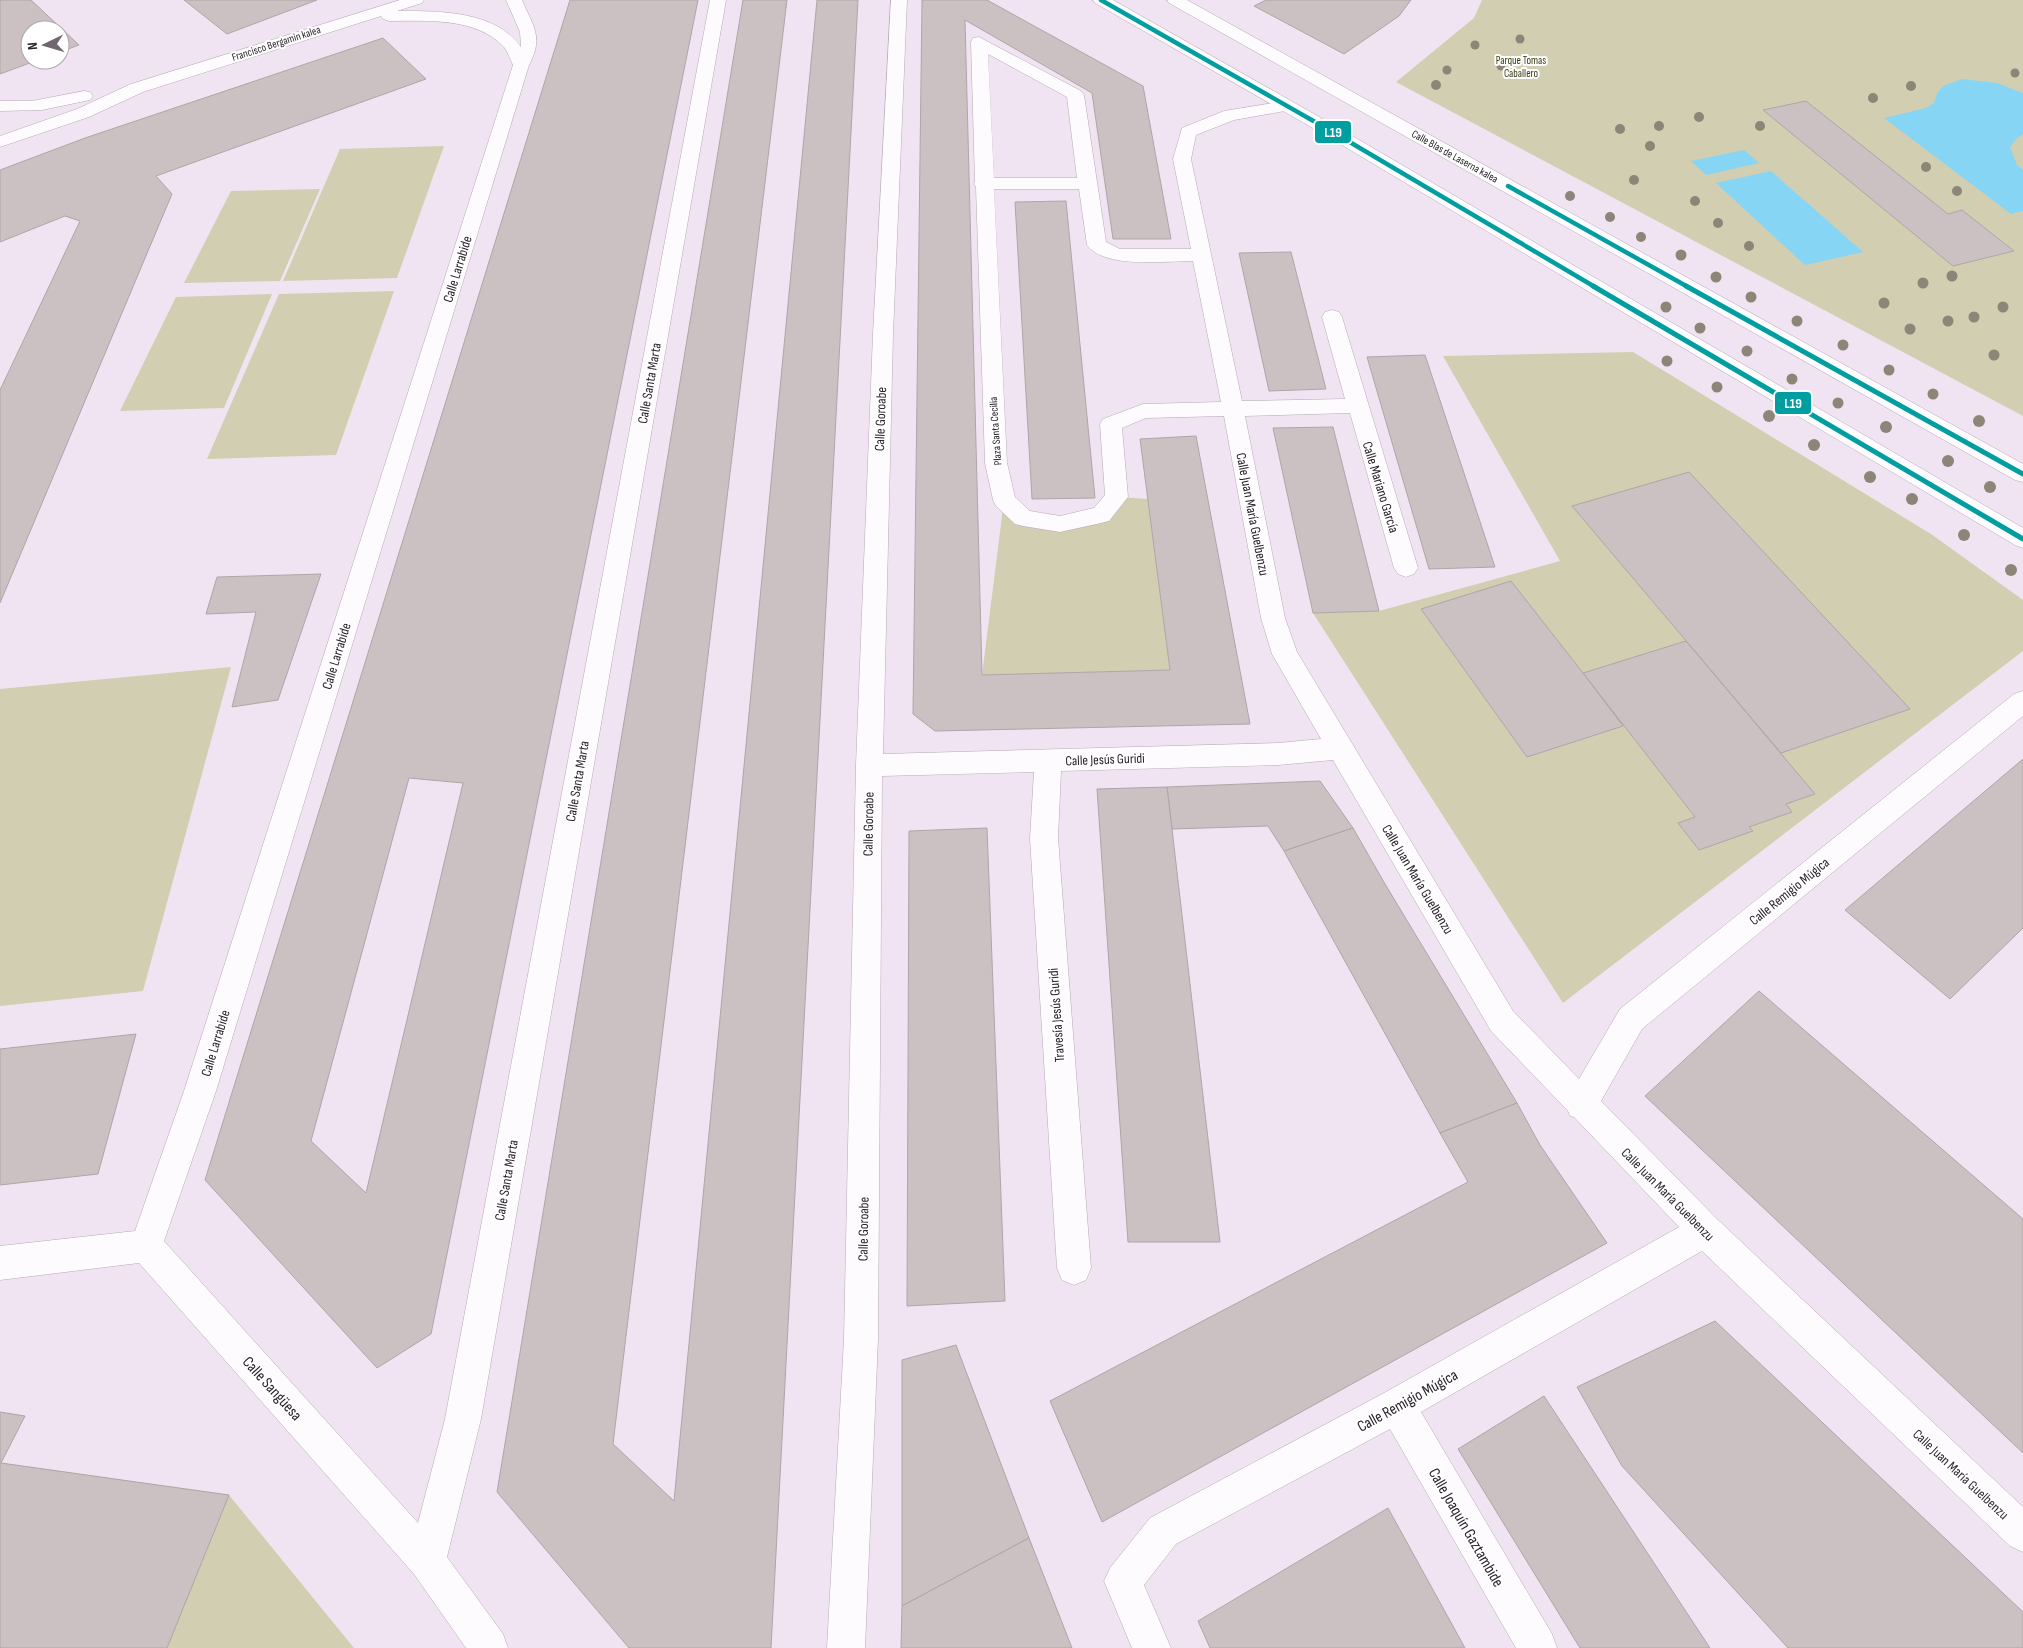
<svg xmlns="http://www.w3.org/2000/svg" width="2023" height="1648" font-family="'Sofia Sans Condensed',sans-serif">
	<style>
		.green { fill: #d1ceb1 }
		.water { fill: #87d5f5 }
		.building { fill: #cbc1c2; stroke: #afa5a7; fill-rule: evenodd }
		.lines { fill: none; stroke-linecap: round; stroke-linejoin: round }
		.minor-casing { stroke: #b4aab5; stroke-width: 1 }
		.major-casing { stroke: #b4aab5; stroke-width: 1 }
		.minor { fill: #fdfbfd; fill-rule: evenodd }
		.major { fill: #fdfbfd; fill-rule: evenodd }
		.bus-1-far1-casing { stroke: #fff; stroke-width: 7 }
		.bus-1-casing { stroke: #fff; stroke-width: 8 }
		.bus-1-far1 { stroke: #009ea0; stroke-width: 4.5 }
		.bus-1 { stroke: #009ea0; stroke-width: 5 }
		.tree { fill: #8b8677 }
		.labels { text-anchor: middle; stroke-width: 4; stroke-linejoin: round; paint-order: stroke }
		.far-street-label { font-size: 11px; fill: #2b232c; stroke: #fff }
		.far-park-label { font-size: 11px; fill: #383a12; stroke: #fff }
		.street-label { font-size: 14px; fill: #2b232c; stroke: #fff }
		.near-street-label { font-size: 16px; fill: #2b232c; stroke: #fff }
		.line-badge { stroke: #fff; stroke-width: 2 }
		.badge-label { font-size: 14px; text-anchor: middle; font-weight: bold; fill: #fff }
	</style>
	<rect width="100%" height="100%" fill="#f1e4f2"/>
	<g class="green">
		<path d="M1482 0H2023V416L1396 82 1474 18Z"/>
		<path d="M444 146 397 278 283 281 340 149Z"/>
		<path d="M320 189 280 281 184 283 231 191Z"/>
		<path d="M394 291 336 455 207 459 279 294Z"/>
		<path d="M272 294 224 408 120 411 176 297Z"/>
		<path d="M1633 352 1931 534 2023 600V651L1563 1003 1313 613 1379 611 1560 561 1443 356Z"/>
		<path d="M1117 497 1148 499 1170 670 982 675 1004 500 1023 518 1101 515Z"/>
		<path d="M231 667 143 991 0 1006V689Z"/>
		<path d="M0 1412 25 1416 1 1463 229 1495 354 1648H0Z"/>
	</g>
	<g class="water">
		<path d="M1962 79 1997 83 2023 93V134L2016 139 2010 147 2017 165 2023 170V211L2011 214 1884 118 1926 108 1934 103 1937 93 1943 86Z"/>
		<path d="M1744 150 1759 163 1706 175 1691 161Z"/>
		<path d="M1771 171 1863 252 1805 265 1716 183Z"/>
	</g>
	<g class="building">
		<path d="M0 0H31L79 45 60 52V30H30V60H38L0 74Z"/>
		<path d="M184 0H317L227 34Z"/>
		<path d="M570 0H698L431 1334 377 1368 205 1180ZM409 778 463 783 366 1193 311 1141Z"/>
		<path d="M743 0H787L613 1444 674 1501 817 0H858L771 1648H629L497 1492Z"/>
		<path d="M922 0H987L1143 86 1171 239H1113L1092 93 965 20 982 675 1170 670 1140 439 1196 436 1250 724 935 731 913 714Z"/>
		<path d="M1266 0H1411L1399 16 1344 54 1254 6Z"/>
		<path d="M383 38 426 79 156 176 172 194 0 603V390L80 221 65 216 0 242V170L85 138Z"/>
		<path d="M1806 101 1948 214 1962 210 2014 251 1953 266 1763 110Z"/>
		<path d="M1066 201 1095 498 1032 499 1015 202Z"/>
		<path d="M1291 252 1326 389 1269 391 1239 253Z"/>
		<path d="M1425 355 1495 567 1429 569 1367 357Z"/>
		<path d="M1333 427 1379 611 1313 613 1273 428Z"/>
		<path d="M1689 472 1910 709 1781 753 1572 506Z"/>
		<path d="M321 574 278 700 232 707 256 612 206 614 217 577Z"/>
		<path d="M1511 581 1583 673 1623 726 1527 757 1421 609Z"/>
		<path d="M1686 641 1815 794 1786 804 1792 812 1749 827 1753 831 1699 850 1678 823 1695 817 1583 673Z"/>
		<path d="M2023 759V928L1950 999 1845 910Z"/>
		<path d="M1320 781 1353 828 1284 851 1268 826 1172 829 1167 787Z"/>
		<path d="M1167 787 1172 829 1220 1242H1128L1097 789Z"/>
		<path d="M987 828 1005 1301 907 1306 909 831Z"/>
		<path d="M1353 828 1385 884 1517 1103 1440 1133 1284 851Z"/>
		<path d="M1759 991 2023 1219V1453L1645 1096Z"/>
		<path d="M136 1034 98 1174 0 1185V1049Z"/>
		<path d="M1517 1103 1540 1145 1607 1243 1102 1522 1050 1401 1468 1182 1440 1133Z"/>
		<path d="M1715 1321 2023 1612V1648H1788L1622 1466 1577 1387Z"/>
		<path d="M956 1345 1029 1538 902 1606V1360Z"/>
		<path d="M1544 1396 1710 1648H1580L1458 1449Z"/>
		<path d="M0 1412 25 1416 1 1463 229 1495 167 1648H0Z"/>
		<path d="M1388 1508 1465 1648H1210L1198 1621Z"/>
		<path d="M1029 1538 1072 1648H901L902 1606Z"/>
	</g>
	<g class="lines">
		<g class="minor-casing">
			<g id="minor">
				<path d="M400 0H424L422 3 397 11C437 11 495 10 521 47L520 32 506 0H522C533 26 544 37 529 65L216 1091 164 1241 418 1523 445 1419 710 0H726L481 1419 447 1557 503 1634 508 1648H466L414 1574 139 1263 0 1280V1246L135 1231 184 1091 513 65C510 59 508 52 504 47 476 17 427 21 389 21L383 19 381 16 143 92 89 117 0 147V136L77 109 131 84Z"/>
				<path d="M891 0H907L893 334 883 754 1278 743 1321 739 1272 654 1261 618 1224 416 1146 418 1122 428 1128 497 1109 521 1101 523 1060 532 1023 526 1015 524 996 506 993 500 985 463 976 187 974 184 975 182 971 42 973 38 979 37 1081 91 1084 95 1106 242 1120 249H1191L1173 159 1182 128 1224 111 1285 101 1291 102 1294 106 1291 110 1285 111 1234 120 1196 135 1191 159 1242 401 1345 399 1322 317 1325 312 1332 310 1339 312 1342 317 1418 568 1414 574 1406 577 1398 574 1394 568 1350 413 1245 416 1285 618 1297 652 1513 1011 1579 1079 1620 1009 2014 694 2023 691V716L1642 1029 1601 1101 1717 1219 2023 1507V1552L2010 1546 1702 1251 1421 1412 1552 1634 1557 1648H1516L1390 1429 1176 1544 1144 1585 1171 1648H1132L1104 1581 1110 1568 1150 1518 1384 1393 1679 1227 1574 1117 1570 1116 1568 1111 1491 1031 1333 760 1278 765 1061 771 1058 838 1091 1268 1086 1280 1074 1285 1062 1280 1057 1268 1030 838 1034 772 882 776 878 1339 865 1648H827L844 1339 856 765 873 334ZM988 54 1067 97 1077 178H994ZM994 189H1079L1087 245C1104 269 1166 261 1193 261L1221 402 1143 404 1103 419 1100 424 1105 495 1094 508 1060 516 1030 511 1015 497 1007 463Z"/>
				<path d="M84 91 90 92 93 96 90 100 42 110 0 111V101H32Z"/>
			</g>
		</g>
		<g class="major-casing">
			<g id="major">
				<path d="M1093 0H1113L1337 127 2023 528V548L2015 545 1325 135 1095 3Z"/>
				<path d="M1167 0H1187L2023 464V482L2015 480 1169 3Z"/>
			</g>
		</g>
		<use href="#minor" class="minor"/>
		<use href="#major" class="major"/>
		<g class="bus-1-far1-casing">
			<g id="bus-1-far1">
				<path d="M1101 0 1331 131 1595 287"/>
				<path d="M1508 186 1688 287"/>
			</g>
		</g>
		<g class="bus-1-casing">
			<g id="bus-1">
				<path d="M1593 286 2023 539"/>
				<path d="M1686 286 2023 474"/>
			</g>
		</g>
		<use href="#bus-1-far1" class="bus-1-far1"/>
		<use href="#bus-1" class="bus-1"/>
	</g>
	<g class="tree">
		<circle cx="1520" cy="39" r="4.5"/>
		<circle cx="1475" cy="45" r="4.5"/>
		<circle cx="1501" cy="66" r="4.5"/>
		<circle cx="1447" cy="70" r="4.5"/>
		<circle cx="2015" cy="73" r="4.5"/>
		<circle cx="1436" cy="85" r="5"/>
		<circle cx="1911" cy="86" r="5"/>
		<circle cx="1873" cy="98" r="5"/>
		<circle cx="1699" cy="117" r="5"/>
		<circle cx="1659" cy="126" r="5"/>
		<circle cx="1760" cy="126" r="5"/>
		<circle cx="1620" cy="129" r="5"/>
		<circle cx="1650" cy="146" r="5"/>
		<circle cx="1926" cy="167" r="5"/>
		<circle cx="1634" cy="180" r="5"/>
		<circle cx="1957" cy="191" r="5"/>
		<circle cx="1570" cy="196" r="5"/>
		<circle cx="1695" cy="201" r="5"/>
		<circle cx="1610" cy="217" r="5"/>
		<circle cx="1718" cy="223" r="5"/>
		<circle cx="1641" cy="237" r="5"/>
		<circle cx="1749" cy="246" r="5"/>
		<circle cx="1681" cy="255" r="5.5"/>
		<circle cx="1952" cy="276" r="5.5"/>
		<circle cx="1716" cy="277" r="5.5"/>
		<circle cx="1923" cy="283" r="5.5"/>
		<circle cx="1751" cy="297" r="5.5"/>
		<circle cx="1884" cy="303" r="5.5"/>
		<circle cx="1666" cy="307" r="5.5"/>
		<circle cx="2003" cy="307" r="5.5"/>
		<circle cx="1974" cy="317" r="5.5"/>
		<circle cx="1797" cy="321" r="5.5"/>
		<circle cx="1948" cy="321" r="5.5"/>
		<circle cx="1700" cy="328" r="5.5"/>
		<circle cx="1910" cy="329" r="5.5"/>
		<circle cx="1843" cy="345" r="5.5"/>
		<circle cx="1747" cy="351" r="5.5"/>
		<circle cx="1994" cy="355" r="5.5"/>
		<circle cx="1667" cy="361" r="5.5"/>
		<circle cx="1889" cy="370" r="5.5"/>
		<circle cx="1792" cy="379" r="5.5"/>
		<circle cx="1717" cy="387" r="5.5"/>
		<circle cx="1933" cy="394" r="5.5"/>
		<circle cx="1838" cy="403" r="5.5"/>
		<circle cx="1769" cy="416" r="6"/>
		<circle cx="1979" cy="421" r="6"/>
		<circle cx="1886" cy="427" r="6"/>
		<circle cx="1814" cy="445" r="6"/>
		<circle cx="1948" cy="461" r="6"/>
		<circle cx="1870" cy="477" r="6"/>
		<circle cx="1990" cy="487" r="6"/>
		<circle cx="1912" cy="499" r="6"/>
		<circle cx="1964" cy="535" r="6"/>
		<circle cx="2011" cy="570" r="6"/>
	</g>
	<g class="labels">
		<g class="far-street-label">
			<text transform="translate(276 43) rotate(-18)" y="4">Francisco Bergamin kalea</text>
			<text transform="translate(1455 156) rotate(29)" y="4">Calle Blas de Laserna kalea</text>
			<text transform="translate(995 431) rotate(-94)" y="4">Plaza Santa Cecilia</text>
		</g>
		<g class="far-park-label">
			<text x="1521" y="64">Parque Tomas<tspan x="1521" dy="13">Caballero</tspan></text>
		</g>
		<g class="street-label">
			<text transform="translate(457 269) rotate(-73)" y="5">Calle Larrabide</text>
			<text transform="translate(649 383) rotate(-80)" y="5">Calle Santa Marta</text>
			<text transform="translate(880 419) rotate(-88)" y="5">Calle Goroabe</text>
			<text transform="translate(1381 487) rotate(73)" y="5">Calle Mariano García</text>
			<text transform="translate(1253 514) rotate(79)" y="5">Calle Juan María Guelbenzu</text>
			<text transform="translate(336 656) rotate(-73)" y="5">Calle Larrabide</text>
			<text transform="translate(1105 759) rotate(-2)" y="5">Calle Jesús Guridi</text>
			<text transform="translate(577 781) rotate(-80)" y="5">Calle Santa Marta</text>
			<text transform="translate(868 824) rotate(-89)" y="5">Calle Goroabe</text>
			<text transform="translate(1418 879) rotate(59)" y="5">Calle Juan María Guelbenzu</text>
			<text transform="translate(1789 891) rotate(-39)" y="5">Calle Remigio Múgica</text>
			<text transform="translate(1056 1015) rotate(-94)" y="5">Travesía Jesús Guridi</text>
			<text transform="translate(215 1043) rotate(-73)" y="5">Calle Larrabide</text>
			<text transform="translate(506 1180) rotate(-80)" y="5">Calle Santa Marta</text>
			<text transform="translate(1668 1194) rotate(45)" y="5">Calle Juan María Guelbenzu</text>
			<text transform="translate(863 1229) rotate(-89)" y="5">Calle Goroabe</text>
			<text transform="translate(1961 1474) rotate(43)" y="5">Calle Juan María Guelbenzu</text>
		</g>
		<g class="near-street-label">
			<text transform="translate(273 1388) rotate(48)" y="6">Calle Sangüesa</text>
			<text transform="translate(1407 1400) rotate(-29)" y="6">Calle Remigio Múgica</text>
			<text transform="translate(1467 1527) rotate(60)" y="6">Calle Joaquín Gaztambide</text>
		</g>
	</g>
	<g class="line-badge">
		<rect x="1314" y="120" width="38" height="24" rx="5" fill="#009ea0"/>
		<rect x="1774" y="391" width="38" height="24" rx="5" fill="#009ea0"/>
	</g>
	<g class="badge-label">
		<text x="1333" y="137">L19</text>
		<text x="1793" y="408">L19</text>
	</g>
	<g transform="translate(45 45) rotate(265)"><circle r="24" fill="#ffffff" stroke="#aaa7ab"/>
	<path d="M0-4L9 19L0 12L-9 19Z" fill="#706771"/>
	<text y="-8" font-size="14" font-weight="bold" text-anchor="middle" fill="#2b232c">N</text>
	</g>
</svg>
